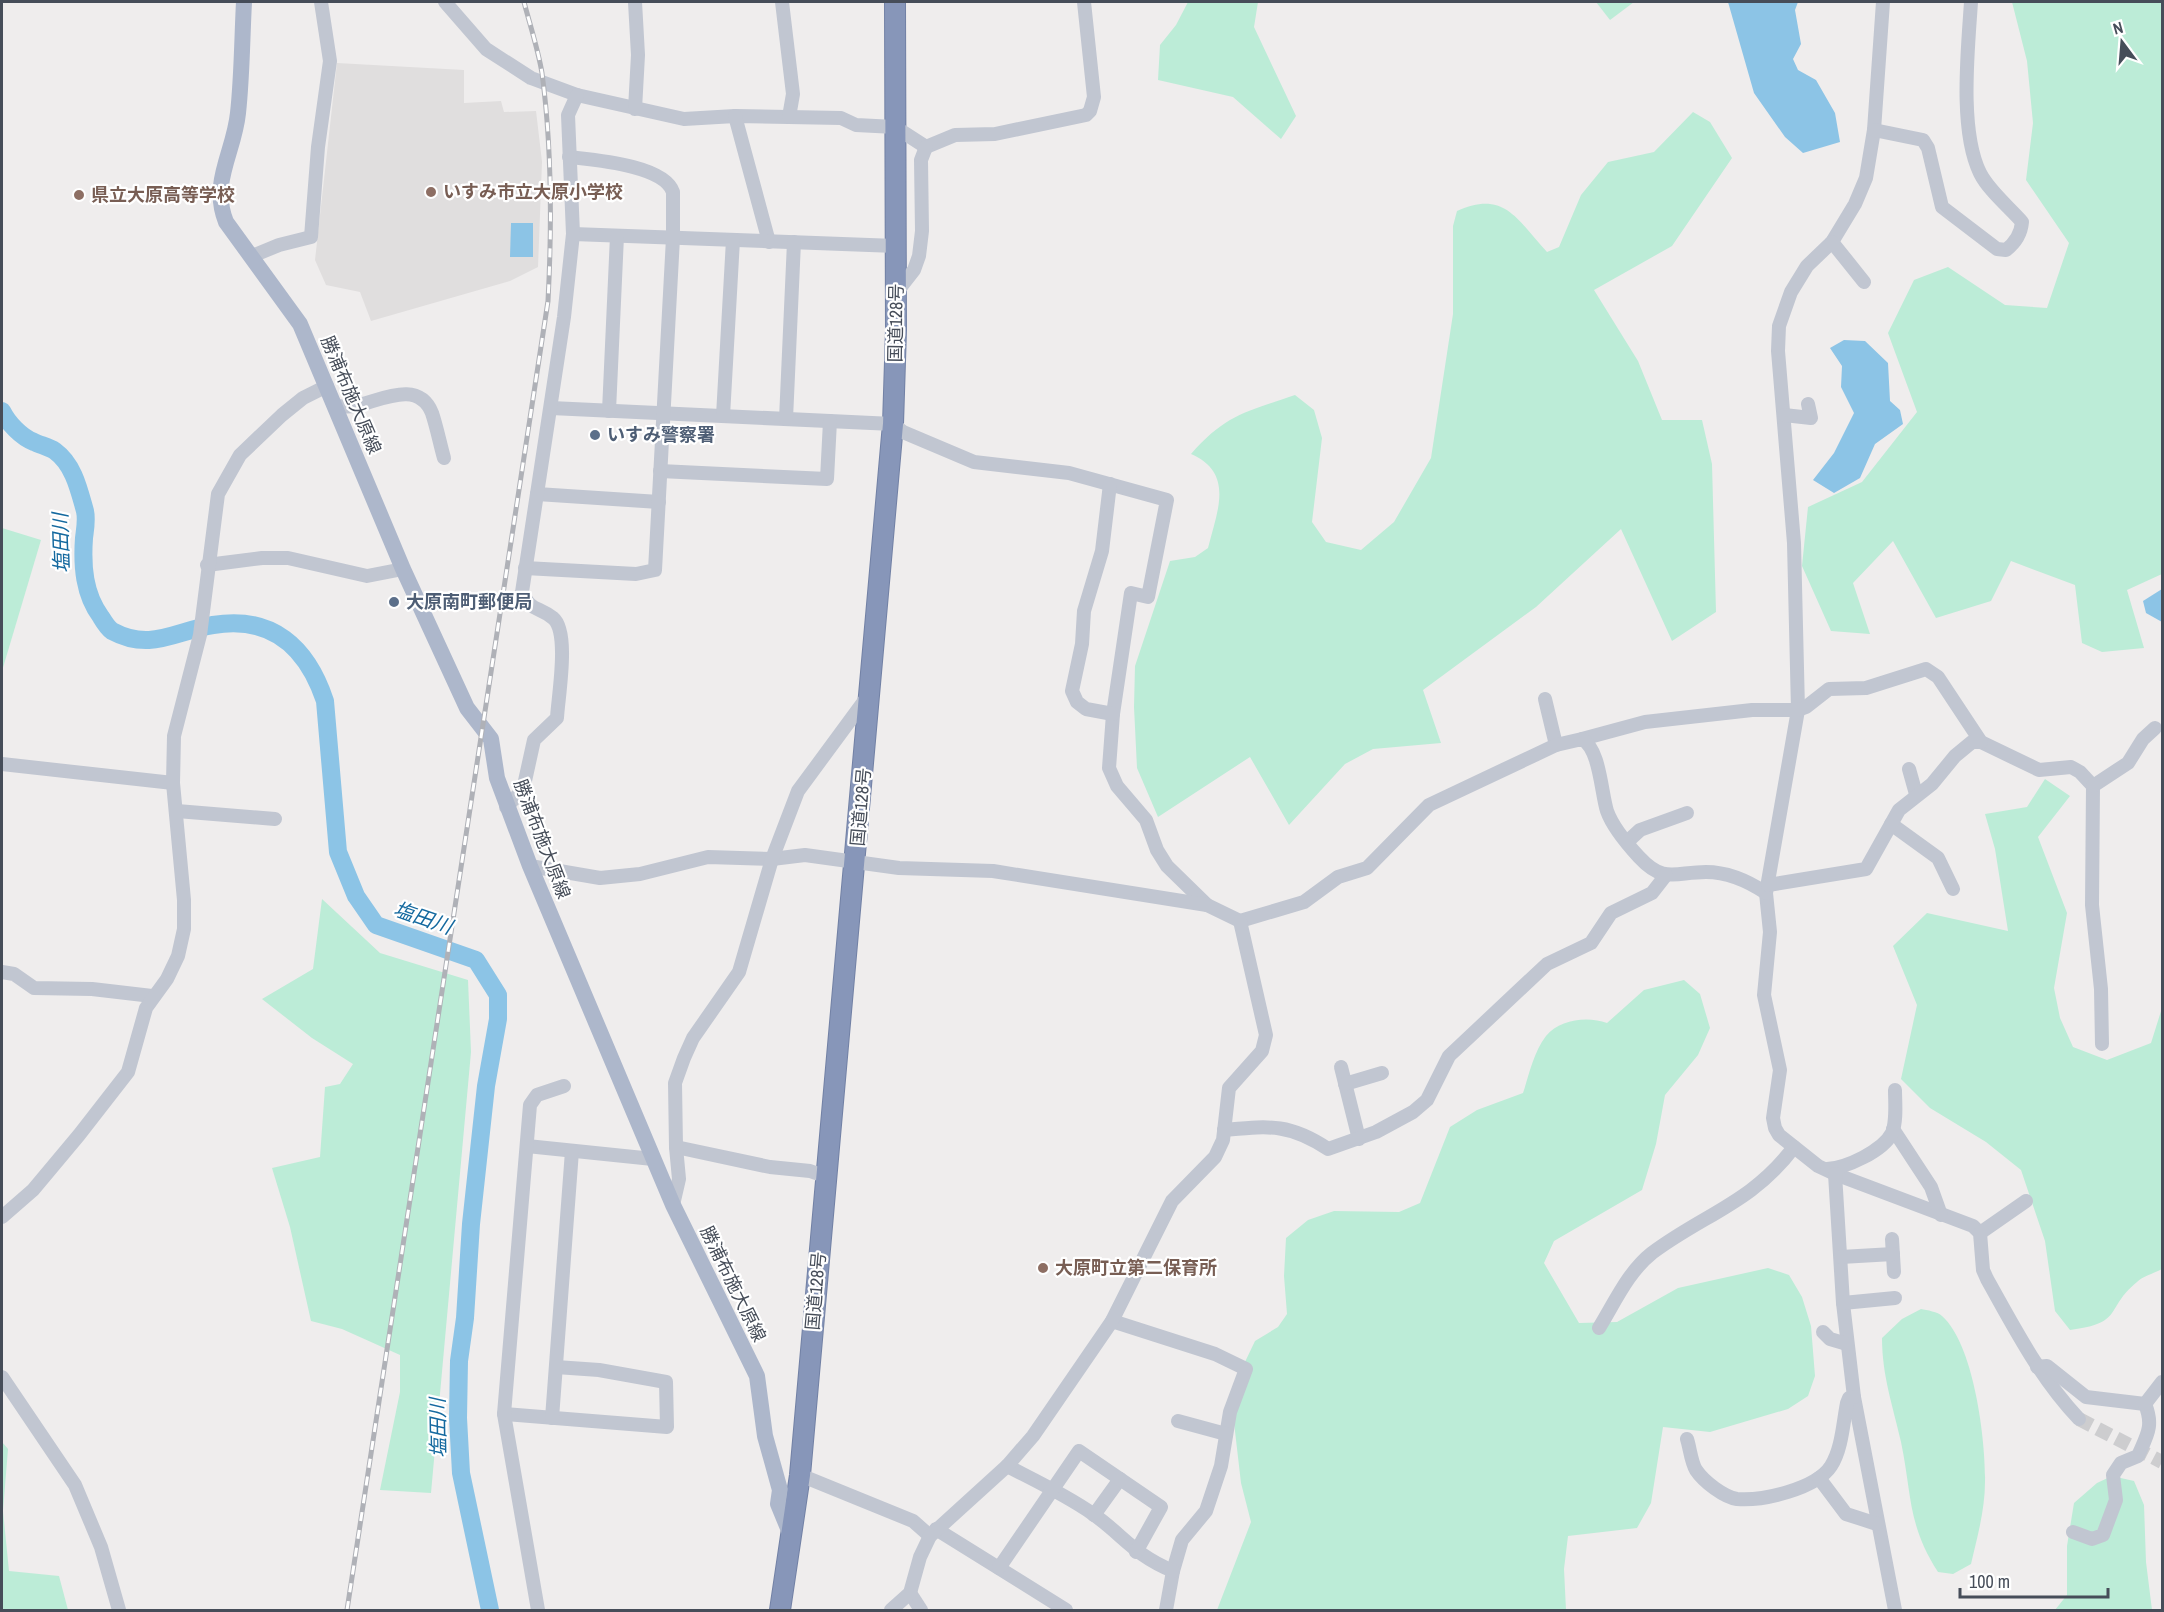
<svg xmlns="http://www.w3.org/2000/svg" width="2164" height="1612" font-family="'Archivo Narrow','Noto Sans JP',sans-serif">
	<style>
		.education { fill: #e0dede }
		.green { fill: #bcecd7 }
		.water { fill: #8cc4e6 }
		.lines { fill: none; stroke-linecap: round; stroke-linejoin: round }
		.river { stroke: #8cc4e6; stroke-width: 18 }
		.minor-tunnel { stroke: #cdcdcf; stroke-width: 14; stroke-dasharray: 14 7; stroke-linecap: butt }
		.highway-casing { stroke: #7281a5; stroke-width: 22 }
		.minor { stroke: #c1c6d1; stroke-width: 14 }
		.major { stroke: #adb7cb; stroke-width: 16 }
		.highway { stroke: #8796b9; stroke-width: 20 }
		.rail-casing { stroke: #afb1b7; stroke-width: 5 }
		.rail { stroke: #fff; stroke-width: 3; stroke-dasharray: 9; stroke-linecap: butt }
		.education-dot { fill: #8d6e63; stroke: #fff; stroke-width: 2 }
		.service-dot { fill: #5c6f8a; stroke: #fff; stroke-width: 2 }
		.labels { text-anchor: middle; stroke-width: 4.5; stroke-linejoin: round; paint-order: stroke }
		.education-label { font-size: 18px; font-weight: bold; fill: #785e54; stroke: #fff; text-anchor: start }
		.street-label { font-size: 18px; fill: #464d59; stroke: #fff }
		.service-label { font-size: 18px; font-weight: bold; fill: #4e5e75; stroke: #fff; text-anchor: start }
		.water-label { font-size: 20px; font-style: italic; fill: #14699f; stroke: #fff }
	</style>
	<rect width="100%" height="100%" fill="#efeded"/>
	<path class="education" d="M337 63 464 70V103L501 101 504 112 536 111 542 162 538 267 510 281 371 321 360 292 326 285 315 260Z"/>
	<g class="green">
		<path d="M1188 2H1258L1254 27 1296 116 1281 139 1233 97 1158 80 1160 45 1176 25Z"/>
		<path d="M1596 2H1634L1610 20Z"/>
		<path d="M2012 2H2162V574L2127 590 2144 648 2102 652 2082 643 2075 585 2011 561 1991 601 1936 618 1893 541 1853 583 1870 634 1831 631 1802 566 1808 507 1862 482 1917 412 1888 333 1914 280 1948 267 2005 305 2047 308 2069 243 2026 180 2033 123 2027 61Z"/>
		<path d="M1693 112 1710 122 1732 158 1672 246 1594 290 1638 361 1662 420H1702L1712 464 1716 612 1672 641 1621 529 1536 607 1423 690 1441 743 1373 749 1345 764 1289 825 1250 757 1158 817 1137 768 1134 707 1135 666 1170 561 1195 557 1208 548C1217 512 1235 473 1191 454 1226 414 1247 412 1295 395L1314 410 1322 438 1312 522 1326 542 1361 550 1394 522 1431 458 1453 314V226L1457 211C1505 189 1518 221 1547 252L1559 247 1581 195 1608 162 1654 152Z"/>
		<path d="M2 528 41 540 2 671Z"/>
		<path d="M2045 779 2070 796 2038 837 2067 913 2054 988 2060 1018 2073 1047 2107 1060 2151 1043 2162 1008V1269C2155 1273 2143 1276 2137 1282 2104 1309 2125 1323 2070 1330L2055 1311 2045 1241 2021 1170 1986 1142 1930 1108 1901 1079 1917 1005 1893 946 1927 913 2008 931 1995 849 1985 814 2027 807Z"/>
		<path d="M322 899 380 953 468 980 471 1052 431 1493 380 1490 400 1392V1355L342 1329 311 1321 290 1227 272 1168 320 1157 325 1087 340 1084 353 1064 312 1038 262 999 313 969Z"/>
		<path d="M1684 980 1700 994 1710 1028 1698 1055 1665 1095 1656 1144 1642 1190 1554 1241 1544 1263 1579 1323 1617 1322 1678 1288 1768 1268 1789 1275 1802 1297 1811 1326 1815 1376 1808 1396 1788 1409 1710 1432 1663 1427 1651 1503 1637 1528 1568 1536 1564 1569 1566 1610H1217L1251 1522 1241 1483 1233 1414 1234 1385 1255 1341 1278 1327 1287 1314 1284 1276 1286 1238 1308 1220 1334 1211 1399 1212 1420 1203 1450 1127 1477 1110 1523 1093C1529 1075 1534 1051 1546 1036 1560 1019 1588 1016 1607 1023L1644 990Z"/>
		<path d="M1921 1309C1927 1310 1938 1312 1942 1316 1974 1344 1986 1441 1985 1482 1985 1510 1977 1538 1971 1564L1953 1574 1938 1572C1907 1524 1912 1494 1901 1442 1893 1406 1882 1376 1882 1338L1902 1319Z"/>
		<path d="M2 1442 8 1449 3 1511 9 1571 59 1576 68 1610H2Z"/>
		<path d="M2112 1476 2134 1481 2144 1505 2146 1562 2152 1610H2055L2067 1595V1546L2074 1503 2097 1483Z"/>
	</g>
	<g class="water">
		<path d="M1728 2H1798L1795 10 1801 44 1793 59 1798 70 1816 80 1835 113 1840 142 1803 153 1785 137 1754 93Z"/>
		<path d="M511 223H533V257H510Z"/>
		<path d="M1844 340 1865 341 1888 363 1890 401 1900 410 1903 424 1875 444 1860 478 1834 493 1813 480 1834 453 1854 413 1841 387 1842 366 1830 348Z"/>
		<path d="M2162 589V622L2146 613 2143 601Z"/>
	</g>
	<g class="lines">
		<path class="river" d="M2 411C8 423 21 437 34 442 40 445 49 447 55 451 74 465 79 490 85 511 87 520 85 530 84 538 82 566 84 594 101 617 104 622 108 628 112 631 151 652 175 631 213 625 272 615 307 647 325 701L338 852 356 896 376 925 476 960 498 995V1019L486 1086 471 1224 465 1318 459 1361 458 1418 461 1473 490 1610"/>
		<path class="minor-tunnel" d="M2079 1419 2162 1462"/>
		<g class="highway-casing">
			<path id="highway" d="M780 1610 800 1475 893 424 896 330 895 2"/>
		</g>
		<g class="minor">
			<path d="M445 2 486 49 531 78 577 95 684 119 735 116 841 118 856 125 895 127 926 147 955 135 995 134 1086 115 1090 111 1094 97 1084 2"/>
			<path d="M782 2 793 94 789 117"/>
			<path d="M1883 2 1874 130 1866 178 1855 204 1832 242 1807 266 1791 292 1779 326 1778 351 1794 543 1798 710 1766 893 1770 932 1764 995 1780 1070 1773 1118 1775 1128 1779 1135 1818 1166 1835 1174 1973 1226 1980 1233 1983 1270 1987 1279C2015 1329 2040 1378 2079 1419"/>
			<path d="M635 109 638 55 635 2"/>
			<path d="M735 116 769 242"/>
			<path d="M1874 130 1923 140 1928 148 1942 207 1997 249 2006 250C2015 243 2021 234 2022 222 2009 207 1989 191 1980 173 1959 130 1968 49 1971 2"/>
			<path d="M573 234 896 246"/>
			<path d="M1832 242 1864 282"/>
			<path d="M252 256 279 245 311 237 318 147 330 61 321 2"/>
			<path d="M896 293 914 270 919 256 922 231 921 160 926 147"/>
			<path d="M335 406C341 406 348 407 354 406 378 402 418 378 432 413 437 428 440 444 444 458"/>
			<path d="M551 408 893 424 903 432 974 462 1069 473 1167 500 1148 597 1131 593 1113 714 1109 768 1117 786 1146 820 1157 850 1167 866 1207 905"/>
			<path d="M609 411 617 236"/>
			<path d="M1784 415 1811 418 1808 404"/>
			<path d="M723 416 733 240"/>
			<path d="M786 419 794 242"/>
			<path d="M660 471 827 479 830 421"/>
			<path d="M1110 484 1102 551 1084 611 1082 644 1072 691 1077 702 1086 709 1113 714"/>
			<path d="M537 494 659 502"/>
			<path d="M207 565 262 558H288L367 576 403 569"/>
			<path d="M525 568 636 574 655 570 673 238V192C664 165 594 160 569 157"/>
			<path d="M1545 699 1556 745"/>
			<path d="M1582 739 1645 722 1752 710H1798L1806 707 1829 689 1866 688 1926 669 1938 677 1981 742 2039 770 2071 767 2080 772 2093 786 2092 905 2101 989 2102 1044"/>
			<path d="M2 764 173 783"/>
			<path d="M1909 769 1916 794"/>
			<path d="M2093 786 2128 763 2143 739 2155 728"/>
			<path d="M506 807 523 790 534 740 557 718C558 697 570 632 553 618 538 606 531 612 522 592L564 317 573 234 568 115 577 95"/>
			<path d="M177 811 275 819"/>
			<path d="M1891 824 1938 858 1953 889"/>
			<path d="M1627 842 1640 830 1687 813"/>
			<path d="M530 866 600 878 640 874 708 857 772 859 805 855 899 868 993 871 1207 905 1240 921 1304 902 1338 877 1367 868 1429 805 1556 745 1582 739C1600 749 1601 792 1607 811 1613 828 1627 844 1639 857 1664 884 1675 872 1706 872 1729 872 1748 881 1766 893"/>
			<path d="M1768 885 1866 869 1899 810 1932 784 1955 756 1972 742H1981"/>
			<path d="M2 972 14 974 34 988 92 989 152 996"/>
			<path d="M1341 1067 1359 1139"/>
			<path d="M1345 1084 1382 1073"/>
			<path d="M1893 1129 1931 1187 1941 1215"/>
			<path d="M1224 1130C1269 1126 1289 1123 1328 1149L1376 1132 1413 1112 1427 1100 1449 1056 1547 964 1591 943 1611 913 1652 893 1666 875"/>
			<path d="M527 1146 653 1159"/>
			<path d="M676 1147 770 1167 810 1171 827 1177"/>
			<path d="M1827 1169C1846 1168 1883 1151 1892 1133 1897 1121 1895 1102 1895 1090"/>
			<path d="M1835 1174 1843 1303 1854 1397 1895 1610"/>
			<path d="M673 1205 679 1179 676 1147 675 1083 684 1058 693 1038 739 972 772 859 798 791 868 696"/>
			<path d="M2 1217 33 1190 79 1135 128 1072 146 1008 167 979 178 956 184 929V900L173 783 174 736 200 635 218 494 240 455 282 415 303 398 327 386"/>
			<path d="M1980 1233 2026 1201"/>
			<path d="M1892 1239 1894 1272"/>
			<path d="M1841 1257 1893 1254"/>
			<path d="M1843 1303 1895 1298"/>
			<path d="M1112 1321 1215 1354 1246 1369 1230 1412 1221 1466 1206 1511 1182 1540 1173 1571 1166 1610"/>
			<path d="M1599 1328C1615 1302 1628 1272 1652 1253 1704 1214 1752 1203 1794 1147"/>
			<path d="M1823 1332 1830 1339 1847 1344"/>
			<path d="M2037 1367 2047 1366 2086 1397 2145 1404C2154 1426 2147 1435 2138 1456L2121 1463 2113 1475 2116 1500 2103 1535 2092 1539 2073 1532"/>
			<path d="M2 1377 75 1485 101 1547 119 1610"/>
			<path d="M2145 1404 2162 1382"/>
			<path d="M504 1414 667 1427 666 1382 599 1370 556 1367"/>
			<path d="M552 1418 572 1151"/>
			<path d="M1178 1421 1226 1434"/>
			<path d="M1687 1439C1690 1448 1691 1462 1696 1470 1704 1482 1724 1497 1737 1499 1763 1501 1816 1489 1831 1466 1842 1449 1843 1423 1847 1403L1849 1398 1854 1397"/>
			<path d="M1007 1466C1036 1481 1066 1495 1093 1514 1124 1536 1134 1555 1173 1571"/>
			<path d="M800 1475 913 1521 930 1536"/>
			<path d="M1819 1478 1846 1514 1877 1524"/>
			<path d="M1094 1515 1120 1479"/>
			<path d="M936 1529 1066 1610"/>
			<path d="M999 1568 1079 1451 1161 1507 1136 1552"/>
			<path d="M910 1593 921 1610"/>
			<path d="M538 1610 504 1414 530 1105 537 1095 564 1086"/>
			<path d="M891 1610 910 1593 920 1557 930 1536 1007 1466 1033 1436 1112 1321 1172 1201 1215 1157 1223 1140 1229 1088 1262 1051 1266 1035 1240 921"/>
		</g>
		<path class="major" d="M244 2C242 39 242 77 238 113 234 153 210 182 226 222L300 324 403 569 467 708 491 739 497 778 530 866 673 1205 757 1376 765 1436 780 1490 778 1504 790 1533"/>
		<use href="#highway" class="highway"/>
		<g class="rail-casing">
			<path id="rail" d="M347 1610 548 301C552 225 552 148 542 73 538 49 530 25 524 2"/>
		</g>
		<use href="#rail" class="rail"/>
	</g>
	<g class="education-dot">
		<circle cx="431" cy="192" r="6"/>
		<circle cx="79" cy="195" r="6"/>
		<circle cx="1043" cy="1268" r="6"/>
	</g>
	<g class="service-dot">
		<circle cx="595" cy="435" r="6"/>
		<circle cx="394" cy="602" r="6"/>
	</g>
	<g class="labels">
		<g class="education-label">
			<text x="443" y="198">いすみ市立大原小学校</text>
			<text x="91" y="201">県立大原高等学校</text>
			<text x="1055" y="1274">大原町立第二保育所</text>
		</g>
		<g class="street-label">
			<text transform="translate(896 323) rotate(-89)" y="6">国道128号</text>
			<text transform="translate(351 395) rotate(67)" y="6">勝浦布施大原線</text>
			<text transform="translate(861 807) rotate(-85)" y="6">国道128号</text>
			<text transform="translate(542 839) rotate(69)" y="6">勝浦布施大原線</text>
			<text transform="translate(733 1284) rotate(64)" y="6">勝浦布施大原線</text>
			<text transform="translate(816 1291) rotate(-85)" y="6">国道128号</text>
		</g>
		<g class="service-label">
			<text x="607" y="441">いすみ警察署</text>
			<text x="406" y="608">大原南町郵便局</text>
		</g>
		<g class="water-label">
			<text transform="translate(61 543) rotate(-92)" y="7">塩田川</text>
			<text transform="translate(423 918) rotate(19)" y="7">塩田川</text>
			<text transform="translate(438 1428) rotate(-91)" y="7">塩田川</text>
		</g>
	</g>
	<rect width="2164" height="1612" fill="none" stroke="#464d59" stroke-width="6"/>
	<g transform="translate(2122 42) rotate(344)" stroke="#ffffff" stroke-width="4.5" paint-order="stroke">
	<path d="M0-4.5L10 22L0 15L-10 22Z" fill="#464d59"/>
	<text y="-9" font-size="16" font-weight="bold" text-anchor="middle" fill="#464d59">N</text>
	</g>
	<path d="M1960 1588v9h148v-9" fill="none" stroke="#464d59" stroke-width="3"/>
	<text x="1969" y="1588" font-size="18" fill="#464d59" stroke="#ffffff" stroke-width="4.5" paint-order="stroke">100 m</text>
</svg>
